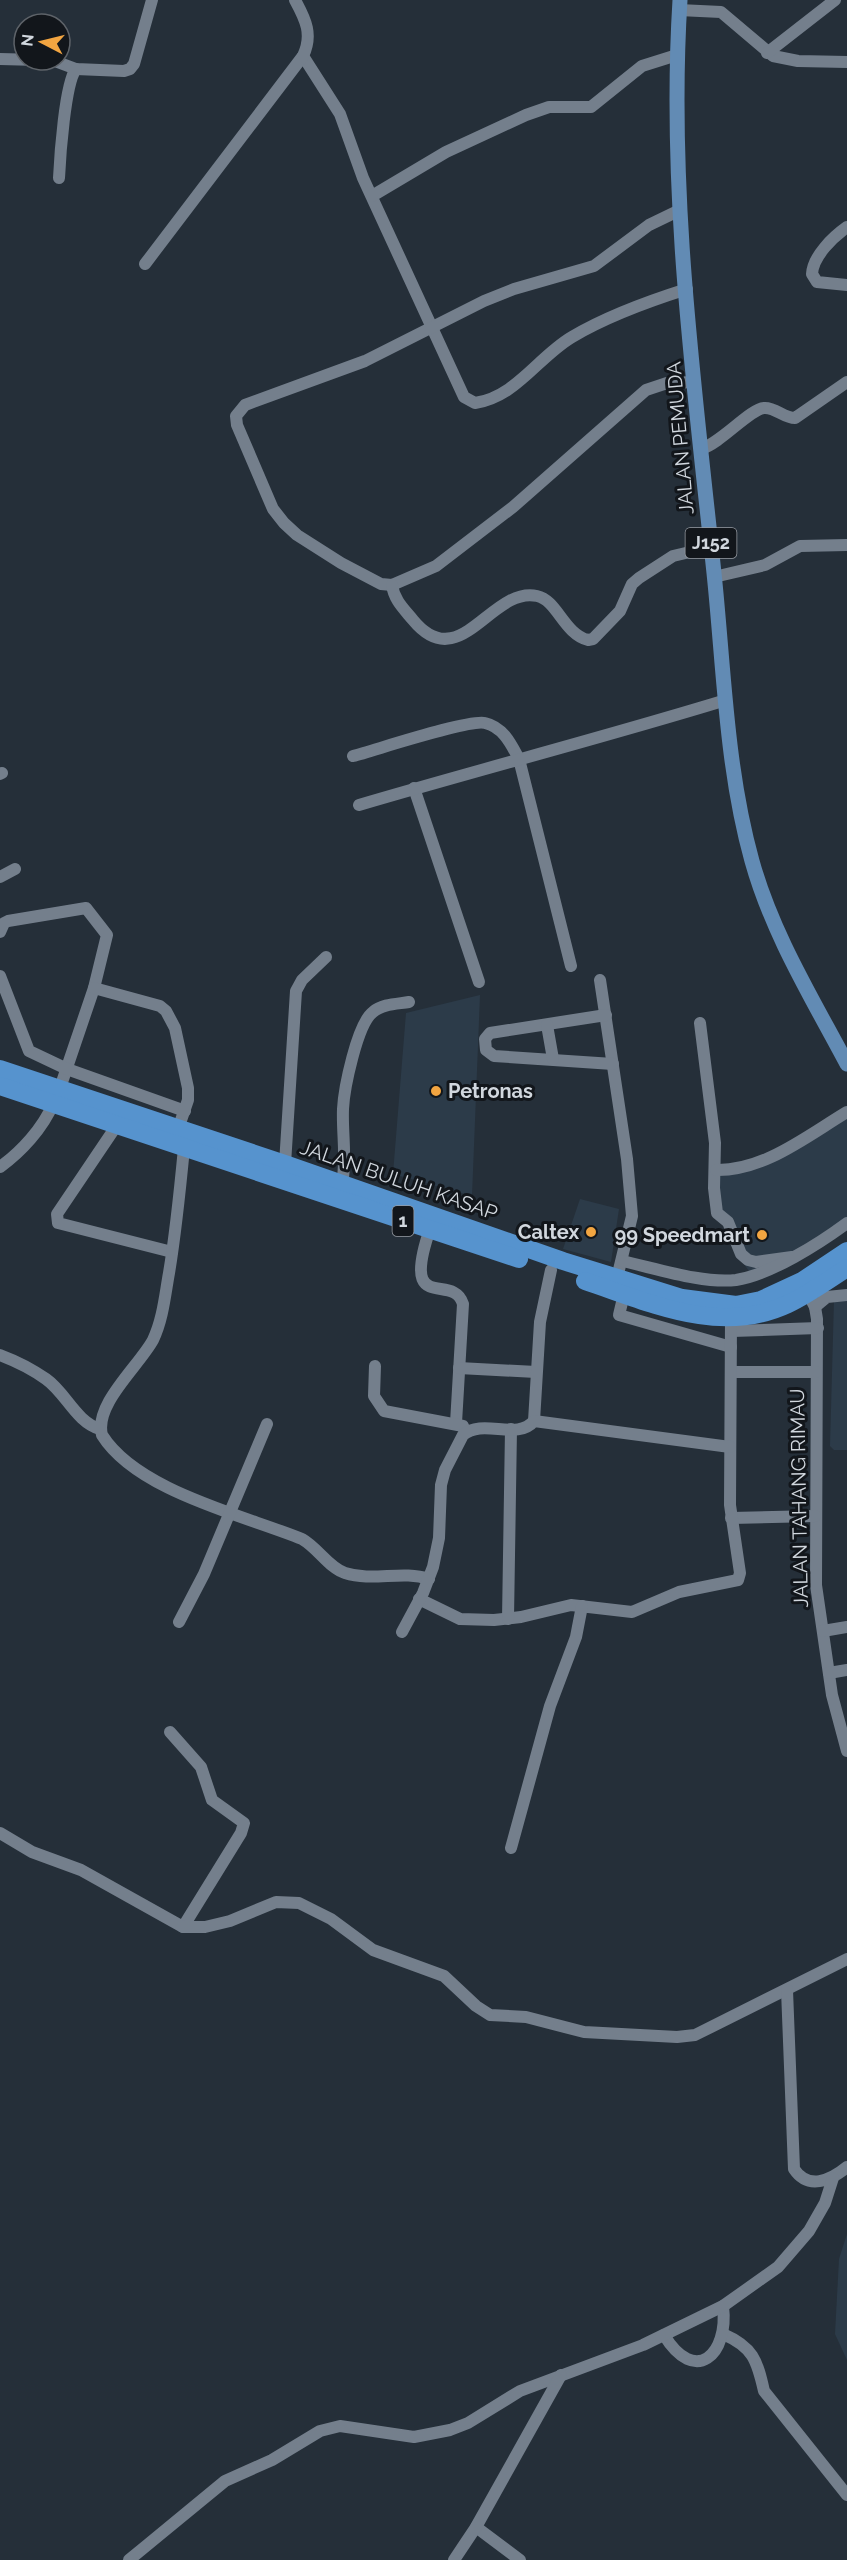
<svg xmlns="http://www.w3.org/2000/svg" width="847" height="2560" font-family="Raleway,sans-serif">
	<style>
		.built { fill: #2c3b49 }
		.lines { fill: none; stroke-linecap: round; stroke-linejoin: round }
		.minor { stroke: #747f8c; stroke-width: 12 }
		.major { stroke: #628bb4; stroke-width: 15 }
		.highway { stroke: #5693ce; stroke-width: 18 }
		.poi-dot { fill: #f2a541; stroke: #12161b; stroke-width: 2 }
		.labels { text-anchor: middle; stroke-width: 6; stroke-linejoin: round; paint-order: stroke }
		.shield { fill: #12161b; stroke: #989da4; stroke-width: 1.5 }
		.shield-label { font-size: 18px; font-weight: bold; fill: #d1d7de }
		.street-label { font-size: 20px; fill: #d1d7de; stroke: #12161b }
		.poi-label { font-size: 20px; font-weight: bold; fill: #d1d7de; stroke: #12161b; text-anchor: end }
	</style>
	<rect width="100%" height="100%" fill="#252f39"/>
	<g class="built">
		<path d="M480 995 472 1196 393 1174 406 1013Z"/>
		<path d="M847 1108V1228L754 1279 739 1256 710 1182 713 1166 760 1159Z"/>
		<path d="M580 1199 619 1209 611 1262 563 1249Z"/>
		<path d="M834 1300H847V1450H834L830 1446Z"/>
		<path d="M847 2234V2360L835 2334 839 2259Z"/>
	</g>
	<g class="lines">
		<g class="minor">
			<path d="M679 10 721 12 773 56 798 61 847 62"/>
			<path d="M767 53 835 0"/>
			<path d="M303 56 340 114 363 178 464 397 475 403C516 397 538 357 572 337 607 316 649 301 687 289"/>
			<path d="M0 59 38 60"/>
			<path d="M52 60 76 69 124 71 130 69 134 64 152 0"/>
			<path d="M59 178C60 157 65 83 76 69"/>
			<path d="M372 196 446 152 526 115 549 107H591L642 66 677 55"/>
			<path d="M680 210 649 225 594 266 514 289 484 301 365 361 245 405 236 416 237 425 273 509 284 523 297 535 341 563 381 584 392 585 436 566 513 507 646 390 667 383 695 382"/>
			<path d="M847 227C833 237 813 256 812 274L817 282 847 285"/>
			<path d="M145 264 303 56C313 35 306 20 295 0"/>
			<path d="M701 449C721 443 750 409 764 408 775 407 784 418 795 418L847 382"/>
			<path d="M714 577 765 565 800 546 847 545"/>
			<path d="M392 585C394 600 404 609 413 620 460 677 491 586 537 596 557 600 564 634 588 640L593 639 620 611 632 584 639 578 673 556 711 547"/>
			<path d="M353 756C376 750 469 719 485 723 503 727 511 744 519 759L571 966"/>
			<path d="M0 774 2 773"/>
			<path d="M414 788 479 982"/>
			<path d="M359 805C481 769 605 737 726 700"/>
			<path d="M0 877 15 869"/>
			<path d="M0 932 4 923 8 921 86 908 107 935 94 988 60 1088"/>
			<path d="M0 976 29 1051 67 1069 185 1111"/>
			<path d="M600 980 627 1159 632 1216 617 1278"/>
			<path d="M94 988 160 1006 166 1011 175 1028 188 1088V1100L178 1129"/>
			<path d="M606 1015 490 1033 485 1039 486 1050 494 1056 613 1064"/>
			<path d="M700 1023 715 1143 714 1188 717 1213 728 1222 741 1254 748 1260 756 1262 792 1257"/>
			<path d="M547 1025 553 1059"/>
			<path d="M117 1125 57 1214 58 1223 172 1252"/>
			<path d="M184 1148C180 1190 176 1231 169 1273 165 1295 163 1319 153 1340 139 1366 94 1404 102 1435 137 1491 243 1515 302 1539 318 1548 329 1568 345 1573 373 1582 402 1570 429 1579"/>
			<path d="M285 1164 296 991 302 980 326 957"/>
			<path d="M0 1167C21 1152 43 1128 53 1104"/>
			<path d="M716 1170C764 1171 807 1136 847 1112"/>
			<path d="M342 1184C347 1158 342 1135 343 1109 344 1089 357 1024 373 1012 382 1004 397 1004 409 1002"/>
			<path d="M430 1229C400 1317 453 1271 463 1304L456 1423"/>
			<path d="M622 1261C655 1268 703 1284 736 1280 770 1275 820 1243 847 1223"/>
			<path d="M805 1288 815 1307 817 1319 816 1585 832 1695 847 1751"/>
			<path d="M624 1294 619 1315 731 1347"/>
			<path d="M815 1307 827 1297 847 1295"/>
			<path d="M732 1331 818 1328"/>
			<path d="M0 1355C16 1361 32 1369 46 1379 66 1393 76 1422 100 1429"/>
			<path d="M375 1366 374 1396 384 1411 463 1426"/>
			<path d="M459 1368 536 1372"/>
			<path d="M731 1372H816"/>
			<path d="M534 1421 540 1322 551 1270"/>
			<path d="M731 1518 815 1516"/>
			<path d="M419 1599 460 1619 494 1620 521 1617 571 1605 632 1612 679 1592 738 1580 740 1573 730 1505 731 1319"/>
			<path d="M508 1619 511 1429"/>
			<path d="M179 1622 204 1574 267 1424"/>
			<path d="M823 1631 847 1627"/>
			<path d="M402 1632 423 1593 433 1567 439 1538 441 1485 445 1470 463 1435C483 1418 517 1441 534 1421L730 1447"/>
			<path d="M829 1673 847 1670"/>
			<path d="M170 1732 201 1767 212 1800 244 1823 241 1833 183 1927"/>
			<path d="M0 1833 32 1852 81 1870 183 1927H205L230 1921 276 1902 299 1903 331 1919 373 1950 444 1976 476 2006 490 2015 526 2017 584 2032 677 2037 695 2035 847 1959"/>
			<path d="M511 1848 550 1706 576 1637 582 1606"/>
			<path d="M787 1990 794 2169C808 2190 830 2181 847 2167"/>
			<path d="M723 2334C753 2347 757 2360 764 2391L847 2495"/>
			<path d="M664 2335C695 2386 729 2355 723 2306"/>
			<path d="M476 2527 520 2560"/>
			<path d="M129 2560 225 2481 272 2460 320 2431 340 2426 414 2437 450 2430 468 2423 520 2391 643 2345 723 2306 778 2267 809 2231 825 2203 833 2178"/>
			<path d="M454 2560 476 2527 561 2375"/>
		</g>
		<path class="major" d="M680 0C668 191 694 383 714 573 724 669 726 768 752 861 772 933 812 998 847 1064"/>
		<g class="highway">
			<path d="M0 1069 285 1164 563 1261 682 1298 736 1305 761 1300 802 1281 847 1251"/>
			<path d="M0 1086 519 1259"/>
			<path d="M585 1281C651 1303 720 1336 788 1304 809 1294 828 1280 847 1268"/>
		</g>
	</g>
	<g class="poi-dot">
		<circle cx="436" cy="1091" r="6"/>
		<circle cx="591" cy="1232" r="6"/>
		<circle cx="762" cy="1235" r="6"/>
	</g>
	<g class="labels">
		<g class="shield">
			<rect x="685.5" y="528" width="51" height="30" rx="4.5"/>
			<rect x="392.5" y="1206" width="21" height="30" rx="4.5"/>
		</g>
		<g class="shield-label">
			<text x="711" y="549">J152</text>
			<text x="403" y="1227">1</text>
		</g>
		<g class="street-label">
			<text transform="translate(680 438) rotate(-95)" y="7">JALAN PEMUDA</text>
			<text transform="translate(399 1180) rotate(19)" y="7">JALAN BULUH KASAP</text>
			<text transform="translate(799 1498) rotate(-91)" y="7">JALAN TAHANG RIMAU</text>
		</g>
		<g class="poi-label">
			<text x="448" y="1098" text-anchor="start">Petronas</text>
			<text x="579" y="1239">Caltex</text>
			<text x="750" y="1242">99 Speedmart</text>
		</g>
	</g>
	<g transform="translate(42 42) rotate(277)"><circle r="28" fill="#12161b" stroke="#5e6369" stroke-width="1.5"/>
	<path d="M0-4.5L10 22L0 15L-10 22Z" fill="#f2a541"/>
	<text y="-9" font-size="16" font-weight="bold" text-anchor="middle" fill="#d1d7de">N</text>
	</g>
</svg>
